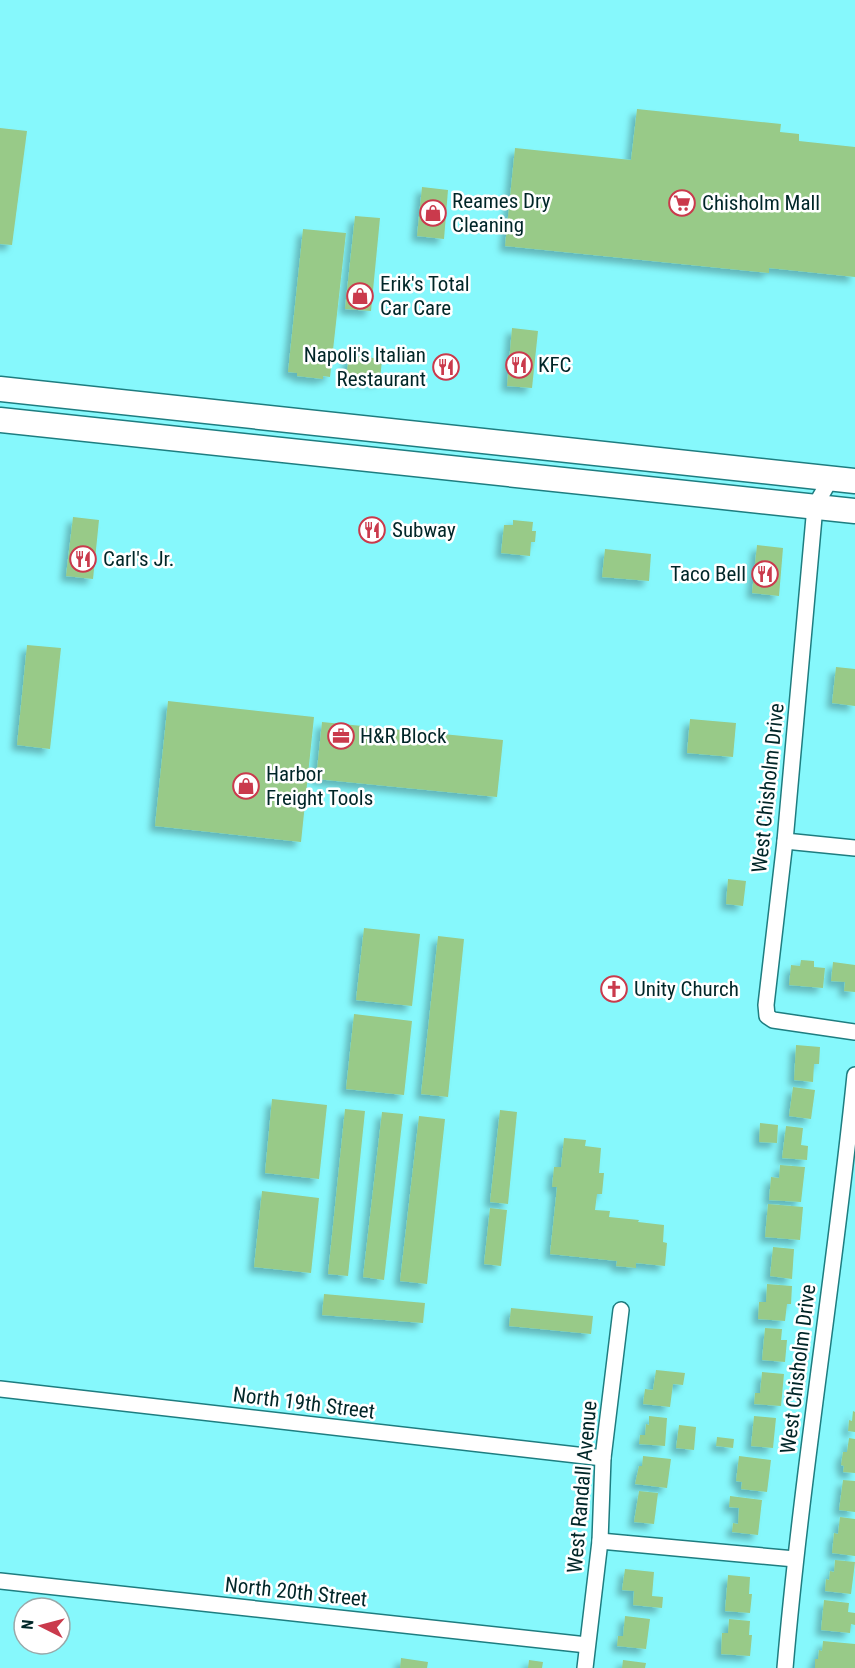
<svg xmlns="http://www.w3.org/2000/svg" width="855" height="1668" font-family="'Roboto Condensed',sans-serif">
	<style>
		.building { fill: #98ca88; filter: url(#shadow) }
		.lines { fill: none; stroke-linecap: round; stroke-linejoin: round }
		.minor-casing { stroke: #1e7d80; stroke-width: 18 }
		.primary-casing { stroke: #1e7d80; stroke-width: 27 }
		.minor { stroke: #fff; stroke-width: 15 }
		.primary { stroke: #fff; stroke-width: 24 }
		.labels { text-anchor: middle; stroke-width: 5; stroke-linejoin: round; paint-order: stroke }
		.poi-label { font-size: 21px; fill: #002628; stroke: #fff; text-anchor: start }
		.street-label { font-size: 21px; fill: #002628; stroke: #fff }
	</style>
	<defs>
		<filter id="shadow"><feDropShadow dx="-5.5" dy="5.5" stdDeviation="3" flood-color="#0004"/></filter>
	</defs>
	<rect width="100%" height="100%" fill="#86f8fc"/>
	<g class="building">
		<path d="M637 109 781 124 780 132 799 134V141L855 147V277L769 268V273L505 246 515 148 631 160Z"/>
		<path d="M0 128 27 131 12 245 0 244Z"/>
		<path d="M422 187 448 190 444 239 417 236Z"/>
		<path d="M355 216 380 218 371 311 345 309Z"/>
		<path d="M303 229 346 233 330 377 323 376V379L297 376V373L288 372Z"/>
		<path d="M512 328 538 331 532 388 507 386Z"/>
		<path d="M349 355 382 359 380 381 346 378Z"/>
		<path d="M73 517 99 520 93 579 66 576Z"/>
		<path d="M513 520 533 522 532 531H536L535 542H531L530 556 501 553 504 525H513Z"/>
		<path d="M757 545 783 548 779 596 752 593Z"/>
		<path d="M605 549 651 554 649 581 602 577Z"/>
		<path d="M27 645 61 648 50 749 17 745Z"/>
		<path d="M836 667 855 669V706L832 703Z"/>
		<path d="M168 701 314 717 301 842 155 826Z"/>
		<path d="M690 719 736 723 733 757 687 753Z"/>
		<path d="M322 722 503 740 497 797 316 779Z"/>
		<path d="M728 879 746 881 743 906 726 904Z"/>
		<path d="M364 928 420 934 412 1006 356 1000Z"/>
		<path d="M438 936 464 939 448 1097 421 1094Z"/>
		<path d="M801 960 814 961V967L825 968 823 988 789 985 791 965 800 966Z"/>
		<path d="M833 962 855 965V992L844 991 845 982 831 981Z"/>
		<path d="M354 1014 412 1021 404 1095 346 1089Z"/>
		<path d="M796 1045 820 1047 819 1064H814L813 1082 794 1080Z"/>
		<path d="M793 1087 815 1090 811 1119 789 1116Z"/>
		<path d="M272 1099 327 1105 319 1179 265 1173Z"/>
		<path d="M345 1109 365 1111 348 1276 328 1274Z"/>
		<path d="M500 1110 517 1112 508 1204 490 1202Z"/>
		<path d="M382 1112 403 1114 384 1280 363 1277Z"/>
		<path d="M419 1116 445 1119 427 1284 400 1281Z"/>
		<path d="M760 1123 778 1125 777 1143 759 1142Z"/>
		<path d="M786 1126 803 1128 801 1145 808 1146 807 1160 782 1158Z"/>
		<path d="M564 1138 586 1140 585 1146 601 1148 599 1173H604L602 1194H597L595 1210 610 1211 609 1217 639 1220 638 1222 664 1225 663 1242 667 1243 665 1266 636 1263V1268L616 1266 617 1261 550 1254 557 1187H552L554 1167H561Z"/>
		<path d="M780 1165 805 1167 801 1202 769 1200 771 1177 779 1178Z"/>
		<path d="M262 1191 319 1198 311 1273 254 1267Z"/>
		<path d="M768 1204 803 1207 800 1240 765 1237Z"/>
		<path d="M490 1208 507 1210 501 1266 484 1264Z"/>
		<path d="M773 1247 794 1249 792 1279 770 1276Z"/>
		<path d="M767 1284 792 1286 791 1304H787L785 1321 758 1319 759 1302H766Z"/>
		<path d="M324 1294 425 1303 423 1323 322 1315Z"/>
		<path d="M511 1308 593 1316 591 1334 509 1326Z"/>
		<path d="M765 1328 782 1329 781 1340H787L785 1362 762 1360Z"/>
		<path d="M656 1370 685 1373 683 1385 673 1384 670 1407 643 1404 645 1389 653 1390Z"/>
		<path d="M762 1372 784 1374 781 1406 754 1404 755 1393H760Z"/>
		<path d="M853 1411 855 1412V1432L848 1431 849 1420 852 1421Z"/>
		<path d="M649 1416 667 1418 665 1446 639 1444 640 1435H645L646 1424 649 1425Z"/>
		<path d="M754 1416 776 1418 773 1448 751 1446Z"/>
		<path d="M679 1425 696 1427 694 1450 676 1448Z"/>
		<path d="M717 1437 734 1439 733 1448 716 1446Z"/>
		<path d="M849 1438 855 1439V1473L843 1472 844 1466 841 1465 843 1452H847Z"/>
		<path d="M643 1456 671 1459 667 1488 635 1484 639 1466H642Z"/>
		<path d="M739 1456 771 1460 767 1492 741 1489 742 1482 736 1481Z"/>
		<path d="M843 1480 855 1481V1512L839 1510Z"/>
		<path d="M639 1491 658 1493 654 1524 634 1522Z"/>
		<path d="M730 1496 762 1500 758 1535 732 1532 733 1523 738 1524 739 1508 729 1507Z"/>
		<path d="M840 1517 855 1519V1556L832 1553 834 1533 838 1534Z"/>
		<path d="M835 1560 855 1562 851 1594 825 1591 826 1579 829 1580 830 1571 834 1572Z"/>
		<path d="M625 1569 654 1572 652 1596 663 1597 662 1608 633 1605 634 1591 622 1590Z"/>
		<path d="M728 1575 750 1577 749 1594H752L750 1613 725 1611Z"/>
		<path d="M824 1600 849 1603 848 1612 855 1613V1625L851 1624 850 1633 821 1630Z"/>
		<path d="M625 1616 650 1619 646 1649 617 1646 618 1636H623Z"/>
		<path d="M729 1619 750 1621 749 1635H752L750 1656 721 1654 722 1633H728Z"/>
		<path d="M823 1641 855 1644V1668H815V1659H818L819 1650 822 1651Z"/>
		<path d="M401 1658 428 1662 427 1668H400Z"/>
		<path d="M529 1660 543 1662 542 1668H528Z"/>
		<path d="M623 1660 646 1663 645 1668H622Z"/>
	</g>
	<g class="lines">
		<g class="minor-casing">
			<g id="minor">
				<path d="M831 478 815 506 785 841 766 1005 767 1016 773 1020 855 1032"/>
				<path d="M785 841 855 848"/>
				<path d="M0 1389 603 1458"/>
				<path d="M600 1541 795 1559"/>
				<path d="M0 1581 587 1645"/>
				<path d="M585 1668 600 1541 603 1458 621 1310"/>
				<path d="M785 1668C802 1470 835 1273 855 1075"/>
			</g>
		</g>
		<g class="primary-casing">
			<g id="primary">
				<path d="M0 389 855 481"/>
				<path d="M0 420 855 511"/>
			</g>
		</g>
		<use href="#minor" class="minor"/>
		<use href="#primary" class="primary"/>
	</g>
	<defs>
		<g id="supermarket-ring" transform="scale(1.35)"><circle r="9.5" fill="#fff" stroke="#ca3a4c" stroke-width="1.5"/><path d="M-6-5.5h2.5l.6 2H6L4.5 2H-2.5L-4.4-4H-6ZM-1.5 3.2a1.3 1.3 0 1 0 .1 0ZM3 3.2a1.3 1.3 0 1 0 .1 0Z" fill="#ca3a4c"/></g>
		<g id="shop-ring" transform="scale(1.35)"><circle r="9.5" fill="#fff" stroke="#ca3a4c" stroke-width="1.5"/><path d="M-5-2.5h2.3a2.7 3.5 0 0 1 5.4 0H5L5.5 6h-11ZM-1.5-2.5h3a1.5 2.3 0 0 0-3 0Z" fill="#ca3a4c"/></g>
		<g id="restaurant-ring" transform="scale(1.35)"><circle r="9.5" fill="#fff" stroke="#ca3a4c" stroke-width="1.5"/><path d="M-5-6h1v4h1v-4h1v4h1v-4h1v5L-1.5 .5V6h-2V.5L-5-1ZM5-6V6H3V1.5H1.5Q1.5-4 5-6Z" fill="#ca3a4c"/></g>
		<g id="office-ring" transform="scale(1.35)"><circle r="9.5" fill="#fff" stroke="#ca3a4c" stroke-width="1.5"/><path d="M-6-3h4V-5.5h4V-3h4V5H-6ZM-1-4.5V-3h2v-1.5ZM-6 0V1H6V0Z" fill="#ca3a4c"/></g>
		<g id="church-ring" transform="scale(1.35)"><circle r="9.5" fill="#fff" stroke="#ca3a4c" stroke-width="1.5"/><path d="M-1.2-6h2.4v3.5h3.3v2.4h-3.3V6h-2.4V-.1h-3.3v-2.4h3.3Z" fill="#ca3a4c"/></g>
	</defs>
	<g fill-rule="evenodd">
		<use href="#supermarket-ring" x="682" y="203"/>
		<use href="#shop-ring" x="433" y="213"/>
		<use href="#shop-ring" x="360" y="296"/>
		<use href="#restaurant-ring" x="519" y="365"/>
		<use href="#restaurant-ring" x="446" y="367"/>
		<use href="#restaurant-ring" x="372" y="530"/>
		<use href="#restaurant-ring" x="83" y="559"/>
		<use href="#restaurant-ring" x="765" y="574"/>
		<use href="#office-ring" x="341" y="736"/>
		<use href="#shop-ring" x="246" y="786"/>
		<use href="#church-ring" x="614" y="989"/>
	</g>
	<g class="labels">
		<g class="poi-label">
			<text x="452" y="208">Reames Dry<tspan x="452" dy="24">Cleaning</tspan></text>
			<text x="702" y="210">Chisholm Mall</text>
			<text x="380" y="291">Erik's Total<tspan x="380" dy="24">Car Care</tspan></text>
			<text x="426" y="362" text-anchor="end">Napoli's Italian<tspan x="426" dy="24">Restaurant</tspan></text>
			<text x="538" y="372">KFC</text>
			<text x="392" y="537">Subway</text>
			<text x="103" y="566">Carl's Jr.</text>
			<text x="746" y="581" text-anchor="end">Taco Bell</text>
			<text x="360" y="743">H&amp;R Block</text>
			<text x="266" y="781">Harbor<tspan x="266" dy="24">Freight Tools</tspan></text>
			<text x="634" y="996">Unity Church</text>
		</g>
		<g class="street-label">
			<text transform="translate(768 788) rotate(-84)" y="7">West Chisholm Drive</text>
			<text transform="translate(798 1369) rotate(-83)" y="7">West Chisholm Drive</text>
			<text transform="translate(304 1403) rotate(7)" y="7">North 19th Street</text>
			<text transform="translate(582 1487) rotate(-85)" y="7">West Randall Avenue</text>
			<text transform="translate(296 1592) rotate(6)" y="7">North 20th Street</text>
		</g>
	</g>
	<g transform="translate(42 1626) rotate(276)"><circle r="28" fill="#ffffff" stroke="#99a8a9" stroke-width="1.5"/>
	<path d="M0-4.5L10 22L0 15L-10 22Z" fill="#ca3a4c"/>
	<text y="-9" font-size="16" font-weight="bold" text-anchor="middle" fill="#002628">N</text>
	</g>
</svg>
